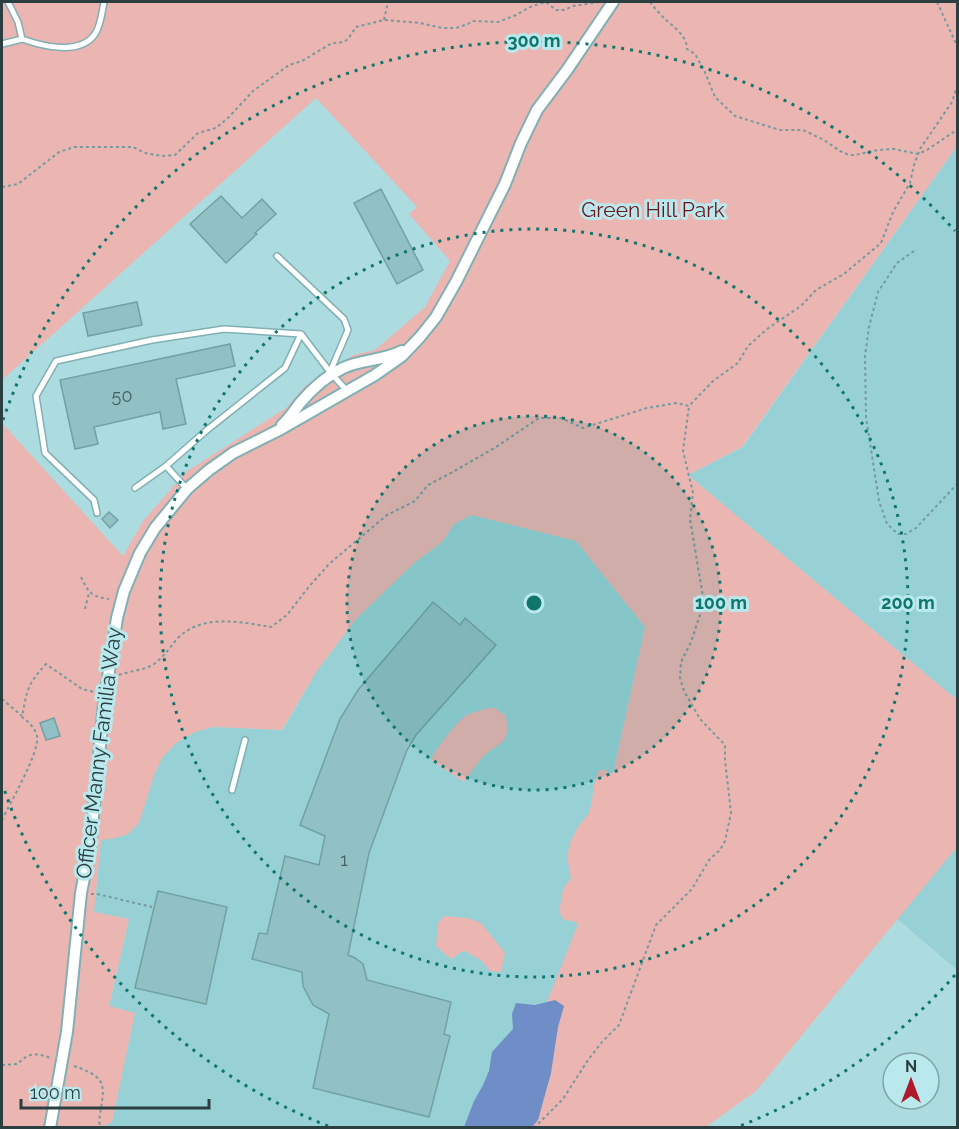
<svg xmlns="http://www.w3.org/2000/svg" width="959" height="1129" font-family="Raleway,sans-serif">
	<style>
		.built { fill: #97d1d5 }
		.green { fill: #ebb5b2 }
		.water { fill: #6f8dc7 }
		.building { fill: #92c1c5; stroke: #72a1a4; stroke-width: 1.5 }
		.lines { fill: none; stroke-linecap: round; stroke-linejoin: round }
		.service-casing { stroke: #81b0b4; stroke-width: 8 }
		.minor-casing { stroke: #81b0b4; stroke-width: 14 }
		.path { stroke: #769a9d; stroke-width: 2; stroke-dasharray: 3 3; stroke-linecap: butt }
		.service { stroke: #fff; stroke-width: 5 }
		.minor { stroke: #fff; stroke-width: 10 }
		.ring { fill: none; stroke: #0f766e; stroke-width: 3; stroke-dasharray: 3 6 }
		.labels { text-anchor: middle; stroke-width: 6; stroke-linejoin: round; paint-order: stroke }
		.number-label { font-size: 18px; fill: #456062 }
		.park-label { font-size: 21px; fill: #6f151c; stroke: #b9e9ed }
		.street-label { font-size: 21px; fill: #2b3f41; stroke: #b9e9ed }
		.centre { fill: #0f766e; stroke: #b9e9ed; stroke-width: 3 }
		.ring-label { font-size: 18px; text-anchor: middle; font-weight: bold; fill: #0f766e; stroke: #b9e9ed; stroke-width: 6; stroke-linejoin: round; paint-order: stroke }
	</style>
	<rect width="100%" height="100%" fill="#acdce0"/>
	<g class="built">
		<path d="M957 146V700L688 475 743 447Z"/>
		<path d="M472 515 576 541 645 627 582 915 497 1127H103L112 1121 135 1013 109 1007 129 919 94 912 101 839 116 838 154 775 162 758 176 743 195 732 213 727 283 730 316 672 356 619 413 564 443 541 454 524Z"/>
		<path d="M957 844V970L894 916Z"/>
	</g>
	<g class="green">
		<path d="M2 2H957V146L742 447 688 475 957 700V847L756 1091 706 1127H497L578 924 573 921 564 920 559 912 563 889 571 878C566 855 566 848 578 827 581 822 587 818 589 812 594 799 592 784 599 770H605L613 774 645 627 576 541 472 515 454 524 443 541 413 564 356 619 316 672 282 730 213 727 195 732 176 743 162 758 154 775 139 823 128 834 116 838 101 840 94 912 129 919 109 1006 135 1013 112 1122 103 1127H2V423L123 556 143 521 186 472 286 408 305 386 353 355 375 350 425 307 450 261 409 214 417 207 316 98 2 380Z"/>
		<path d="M488 708H495L506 716C511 747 499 740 482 758 475 766 470 774 464 782 453 774 442 768 431 760 434 751 457 722 464 717 470 712 481 711 488 708Z"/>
		<path d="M444 916 468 918 481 923 505 953 501 972 490 971 482 961 465 951 461 952 451 959 436 946 438 923Z"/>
	</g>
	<path class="water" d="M555 1000 564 1006 558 1027 551 1073 538 1120 532 1127H464L474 1101 483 1085 489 1071 492 1052 513 1029 512 1014 516 1003 535 1005Z"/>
	<g class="building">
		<path d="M381 189 423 270 397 284 354 203Z"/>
		<path d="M221 196 242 218 262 199 276 214 255 233 257 234 226 263 190 224Z"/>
		<path d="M137 302 142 325 88 336 83 313Z"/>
		<path d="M230 344 235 366 176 379 186 424 163 429 160 412 94 427 98 444 75 449 60 380Z"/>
		<path d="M109 512 118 520 110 528 102 519Z"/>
		<path d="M433 602 460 625 465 618 496 645 416 735 407 750 369 853 348 955 355 958 363 964 367 980 451 1002 444 1034 450 1036 429 1117 313 1088 329 1014 313 1005 303 986 302 972 252 959 259 933 267 934 285 856 319 865 325 836 300 825 340 719 358 690Z"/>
		<path d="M54 718 60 736 46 740 40 723Z"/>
		<path d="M158 891 227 907 206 1004 135 988Z"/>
	</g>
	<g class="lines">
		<g class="service-casing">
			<g id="service">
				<path d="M8 2 18 22 22 39C42 46 80 56 95 34 101 25 102 12 104 2"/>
				<path d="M2 44 22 39"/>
				<path d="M277 256 344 319 348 330 330 372"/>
				<path d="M166 466 187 489"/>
				<path d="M135 488 166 466 207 430 285 368 301 334"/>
				<path d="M97 513 94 500 45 453 36 396 56 361 152 340 224 329 301 334 330 372 348 392"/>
				<path d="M232 790 245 740"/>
			</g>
		</g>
		<g class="minor-casing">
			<g id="minor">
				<path d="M282 425C289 419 294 411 300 403 312 389 326 376 343 368 362 359 383 361 402 351"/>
				<path d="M50 1128 67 1032 81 893 90 847 104 704 117 618 124 591 140 553 155 528 187 489 209 470 233 453 281 429 375 375 402 356 420 337 436 317 456 282 505 184 521 143 537 110 567 70 613 2"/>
			</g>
		</g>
		<g class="path">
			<path d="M650 2C654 7 658 12 663 17 672 26 687 35 687 49L695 54 704 70 715 97 735 116 780 130H803L824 140 840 151 849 155H855L878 150 894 149 918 154 927 150 958 129"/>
			<path d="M937 2 958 48"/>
			<path d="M384 20 388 2"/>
			<path d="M2 187 18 184 59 152 74 147H133L145 153 162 156 175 155 198 133 216 128 229 117 253 91 289 65 302 61 332 43 344 42 348 39 356 27 384 20 420 23 442 28H456L468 24 472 21 498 22 516 15 532 6 546 2 556 10H564L573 6 599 2"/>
			<path d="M914 251 897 263 878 292 869 327 865 356 866 417 879 501 887 524 898 534H906L916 528 958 483"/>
			<path d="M81 577C89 593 90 596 109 599"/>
			<path d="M85 609 89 593"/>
			<path d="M119 675C130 671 145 670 154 664 165 656 171 645 180 636 205 614 241 622 271 627L287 615 307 589 329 564 387 515 415 501 428 485 451 473 496 447 539 418H561L583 428 647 408 676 403 689 406 713 381 738 363 748 346 767 329 801 306 816 290 844 274 881 243 893 212 910 183 914 165 920 149 952 102 957 86 958 64"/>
			<path d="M2 699 22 716"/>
			<path d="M2 820C10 803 40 752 37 736 35 728 28 721 22 717 27 690 27 685 46 664L82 689 94 692"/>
			<path d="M91 894H97L152 907"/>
			<path d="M2 1065 18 1064C28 1052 37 1053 51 1058"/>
			<path d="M74 1066C112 1079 103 1088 99 1122L102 1128"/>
			<path d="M534 1128 563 1099 588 1060 602 1042 619 1025 656 925 692 889 709 860 720 850 725 841 731 813 725 760V745L700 719 684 691 680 678 681 662 691 642 704 603 690 519 693 493 683 451 689 406"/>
		</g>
		<use href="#service" class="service"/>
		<use href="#minor" class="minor"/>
	</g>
	<circle cx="534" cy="603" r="187" fill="#0f766e" fill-opacity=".12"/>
	<g class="ring">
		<circle cx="534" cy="603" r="187"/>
		<circle cx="534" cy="603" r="374"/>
		<path d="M955 975A562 562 0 0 1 740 1126M328 1126A562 562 0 0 1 3 786M3 420A562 562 0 0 1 955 231"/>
	</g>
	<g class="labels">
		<g class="number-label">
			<text x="122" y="402">50</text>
			<text x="344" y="866">1</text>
		</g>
		<g class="park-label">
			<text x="653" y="217">Green Hill Park</text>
		</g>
		<g class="street-label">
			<text transform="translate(99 753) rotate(-83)" y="7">Officer Manny Familia Way</text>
		</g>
	</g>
	<circle cx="534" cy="603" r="9" class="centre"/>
	<g class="ring-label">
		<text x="534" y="47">300 m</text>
		<text x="721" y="609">100 m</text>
		<text x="908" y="609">200 m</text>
	</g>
	<rect width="959" height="1129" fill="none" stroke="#2b3f41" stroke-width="6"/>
	<g transform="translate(911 1081)"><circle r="28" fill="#b9e9ed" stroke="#80a5a8" stroke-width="1.5"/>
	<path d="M0-4.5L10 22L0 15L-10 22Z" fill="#ae1a2b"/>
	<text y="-9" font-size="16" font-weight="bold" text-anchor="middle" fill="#2b3f41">N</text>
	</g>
	<path d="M21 1099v9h188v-9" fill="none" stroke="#2b3f41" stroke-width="3"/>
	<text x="30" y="1099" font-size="18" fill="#2b3f41" stroke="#b9e9ed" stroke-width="4.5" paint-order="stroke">100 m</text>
</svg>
